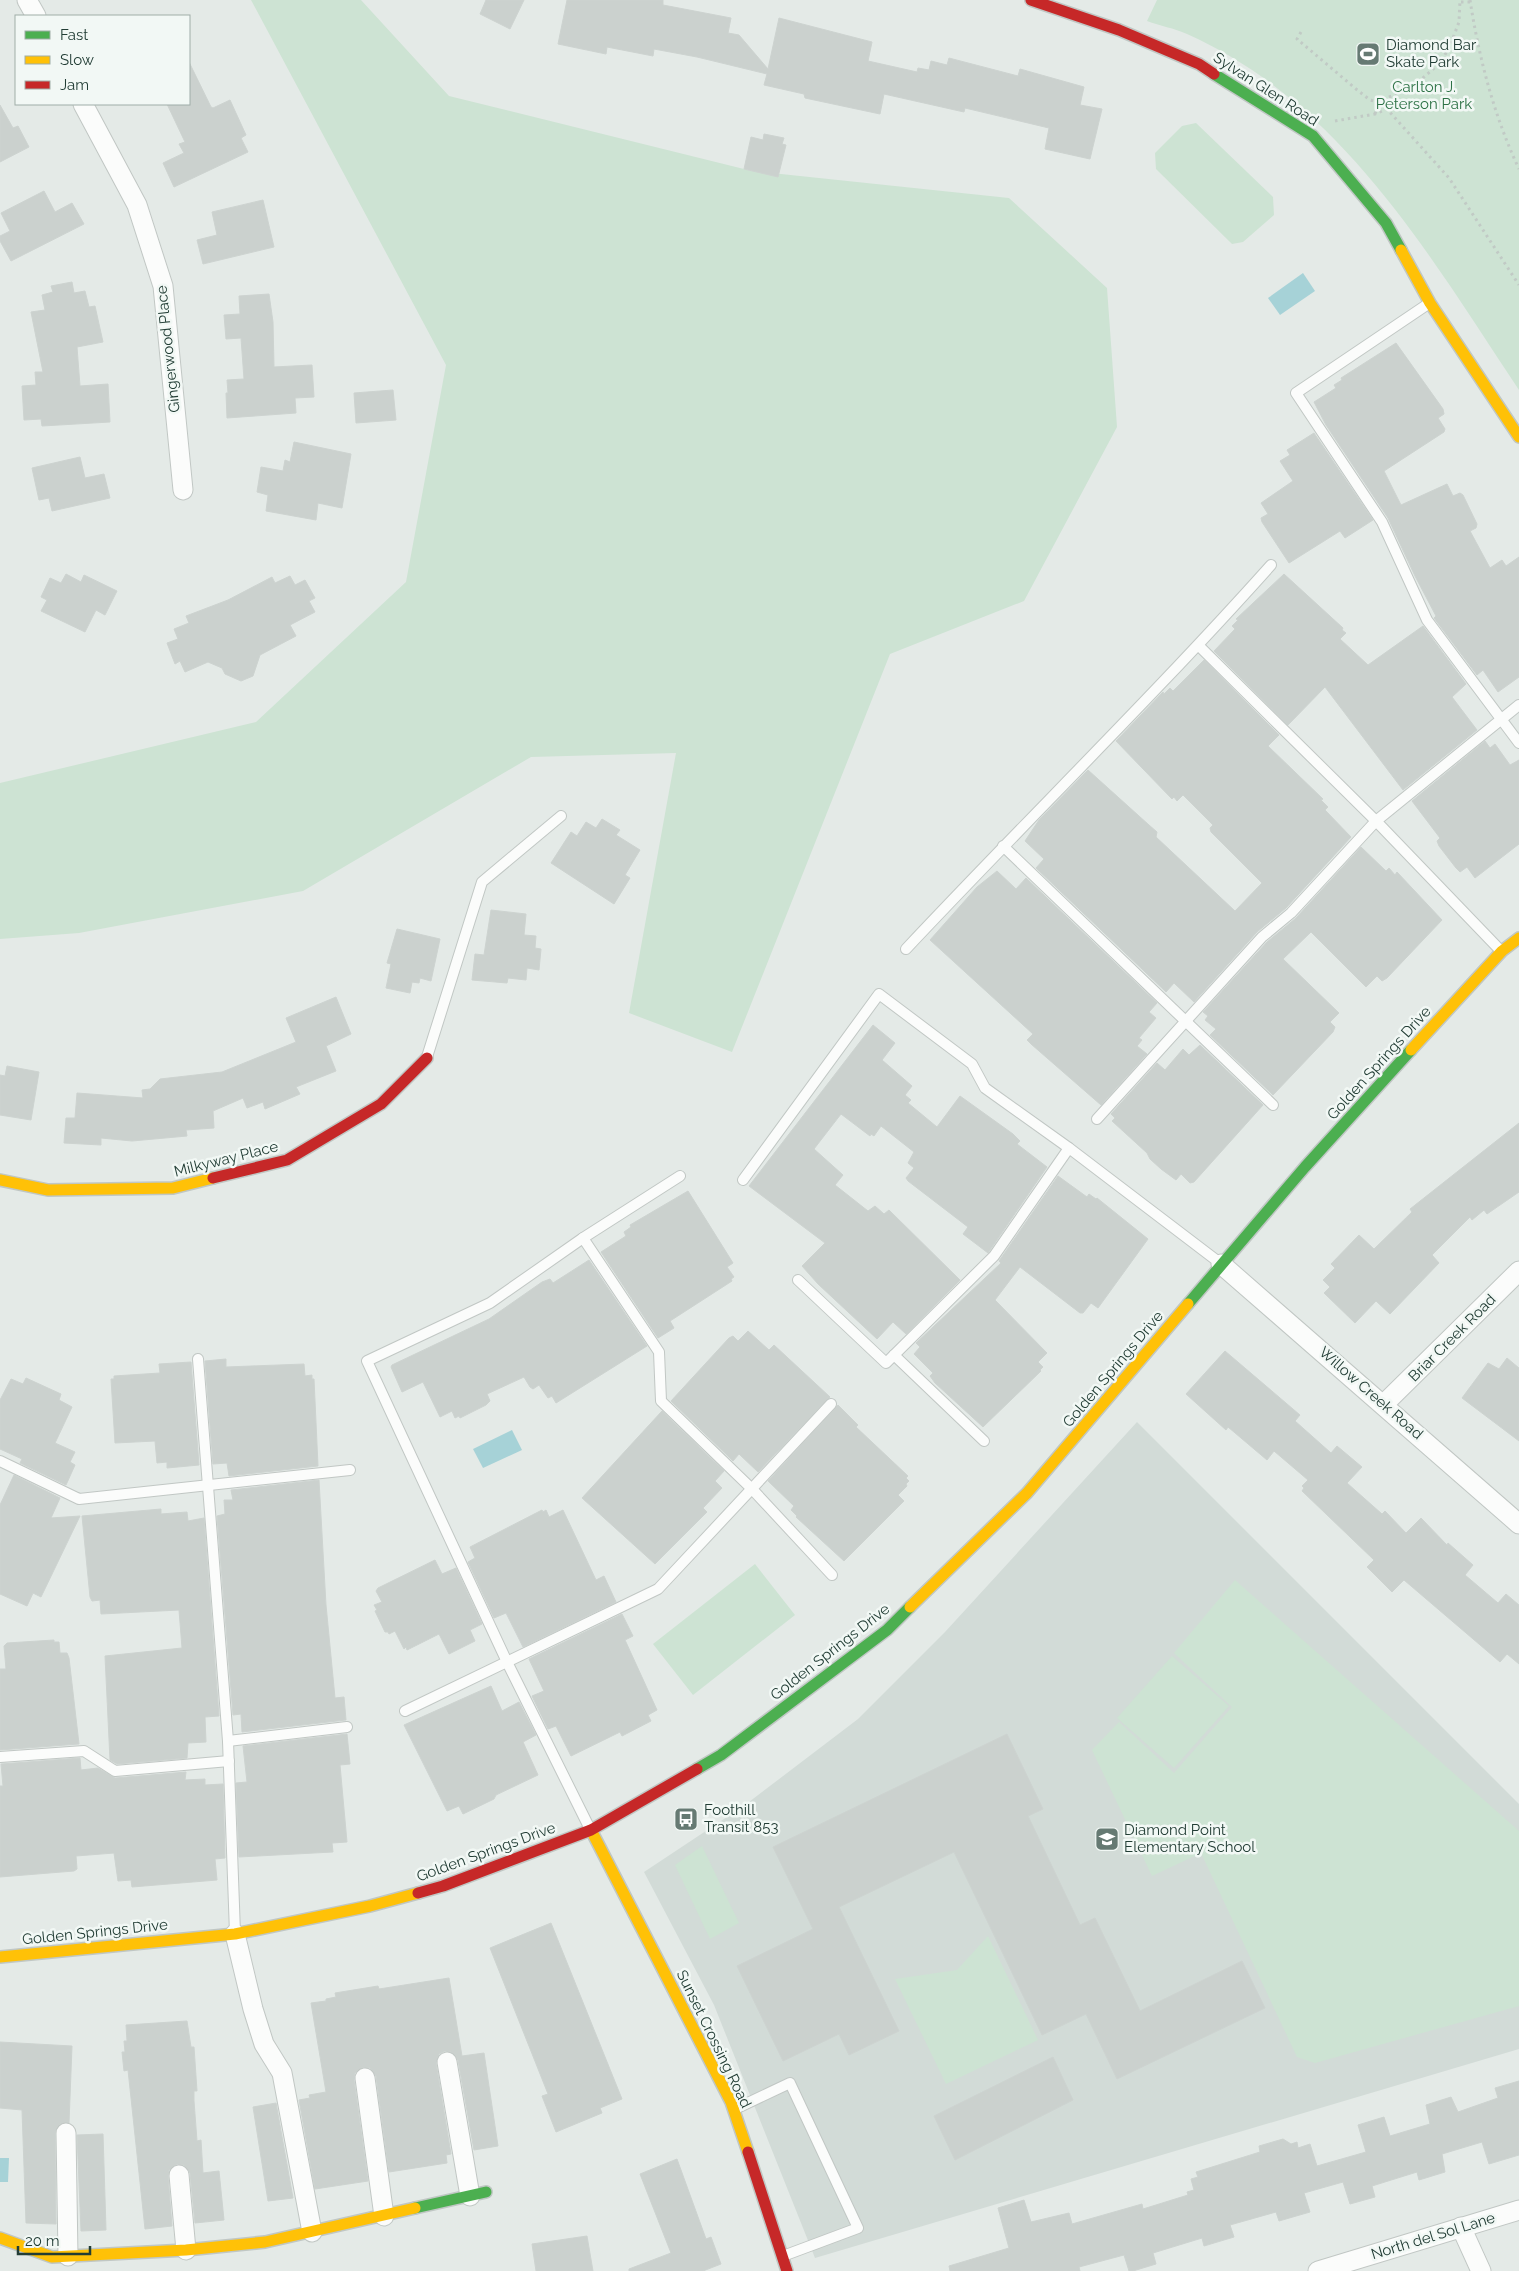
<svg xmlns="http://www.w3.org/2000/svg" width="1519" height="2271" font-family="Raleway,sans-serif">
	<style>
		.built { fill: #d2dbd7 }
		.green { fill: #cde3d3 }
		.water { fill: #a6d2d7 }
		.building { fill: #cbd1ce; stroke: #cdd3d0 }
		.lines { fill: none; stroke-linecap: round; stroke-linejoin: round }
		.lane-casing { stroke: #c1c7c4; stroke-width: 12 }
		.street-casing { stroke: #c1c7c4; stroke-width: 21 }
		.fast-casing { stroke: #c0c7c4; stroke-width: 14 }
		.slow-casing { stroke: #c0c7c4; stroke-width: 14 }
		.jam-casing { stroke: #c0c7c4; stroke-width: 14 }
		.path { stroke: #c1cac5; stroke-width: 3; stroke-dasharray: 2.5 4; stroke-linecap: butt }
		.lane { stroke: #fbfcfb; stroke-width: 10 }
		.street { stroke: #fbfcfb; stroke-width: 19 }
		.fast { stroke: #4caf50; stroke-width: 11 }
		.slow { stroke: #ffc107; stroke-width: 11 }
		.jam { stroke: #c62828; stroke-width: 11 }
		.labels { text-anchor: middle; stroke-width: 5; stroke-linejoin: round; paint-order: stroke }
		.poi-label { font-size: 15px; fill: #223d35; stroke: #f2f8f5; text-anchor: start }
		.park-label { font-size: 15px; fill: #2d7246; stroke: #f2f8f5 }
		.street-label { font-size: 15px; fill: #223d35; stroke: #f2f8f5 }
	</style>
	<rect width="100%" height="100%" fill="#e4eae7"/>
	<path class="built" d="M1137 1422 1519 1804V2049L815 2258 714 2005 644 1872 745 1805 858 1719 945 1632Z"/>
	<g class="green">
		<path d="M251 0H361L449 96 752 171 1009 198 1107 288 1117 427 1024 601 890 654 732 1052 629 1013 676 753 531 757 303 891 79 933 0 939V783L256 722 406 582 446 365Z"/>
		<path d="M1157 0H1519V390C1429 255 1342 103 1187 34 1174 28 1160 26 1147 21Z"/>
		<path d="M1196 123 1273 197 1274 215 1243 242 1232 244 1156 169 1155 153 1182 126Z"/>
		<path d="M755 1564 795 1615 693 1695 653 1644Z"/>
		<path d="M1235 1580 1519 1831V2006L1315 2063 1297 2057 1201 1853 1152 1876 1092 1750 1119 1722 1174 1773 1232 1707 1174 1653Z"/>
		<path d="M1172 1656 1229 1706 1174 1768 1117 1718Z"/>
		<path d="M702 1846 739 1923 710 1939 675 1865Z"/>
		<path d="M988 1936 1038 2040 946 2084 895 1979 957 1970Z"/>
	</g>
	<g class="water">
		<path d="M1303 273 1315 291 1280 315 1268 298Z"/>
		<path d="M512 1430 522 1450 483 1468 473 1449Z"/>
		<path d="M0 2158H9L8 2182H0Z"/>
	</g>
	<g class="building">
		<path d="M486 0H524L510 29 480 14Z"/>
		<path d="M567 0H663V5L731 18 728 33 739 35 768 69 779 18 872 42 868 61 917 72 918 68 929 70 931 61 947 65 949 58 1018 76 1020 69 1084 87 1080 105 1102 109 1090 159 1045 149 1049 128 965 108 964 112 884 94 880 114 805 98 804 94 764 85 767 74 697 57 654 49 653 56 607 47 606 54 558 44Z"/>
		<path d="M189 62 211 107 213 108 230 100 246 135 241 138 248 152 174 187 163 163 184 153 179 144 185 142 167 104H189Z"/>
		<path d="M0 105 13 128 18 126 29 147 0 162Z"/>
		<path d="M764 134 784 138 782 144 786 145 778 177 744 169 751 137 763 140Z"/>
		<path d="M44 191 55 212 72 203 84 224 11 261 0 241V236L10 231 1 213Z"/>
		<path d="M263 200 274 247 203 264 197 240 217 235 212 212Z"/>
		<path d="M72 282 74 293 85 291 89 307 95 306 103 342 77 347 80 386 108 384 110 422 42 426 41 419 24 420 22 386 36 385 35 372H43L31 312 45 310 42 295 53 292 51 286Z"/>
		<path d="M269 294 273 322 274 367 312 365 314 397 295 398 296 413 227 418 226 393H228L227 380 244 379 241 338 226 339 224 315 240 314 239 296Z"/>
		<path d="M1396 343 1443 409 1444 414 1438 418 1445 429 1444 432 1384 471 1401 505 1447 484 1453 496 1460 493 1463 495 1477 524 1476 528 1470 531 1490 568 1502 560 1506 566 1519 557V677L1498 692 1483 670 1477 675 1434 618 1436 616 1415 576 1388 518 1326 425 1314 402 1336 388 1334 385 1342 380 1341 378Z"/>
		<path d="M393 390 396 420 356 423 354 393Z"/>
		<path d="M1314 433 1373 520 1345 538 1340 531 1289 563 1262 522 1261 518 1268 514 1261 503 1293 481 1280 461 1290 455 1287 450Z"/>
		<path d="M294 442 351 454 342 508 318 503 316 520 266 511 268 495 257 492 261 467 283 471 285 460 290 462Z"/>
		<path d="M80 457 85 478 104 474 110 498 52 511 49 498 39 500 32 468Z"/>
		<path d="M66 574 81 582 84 575 117 591 105 615 96 610 85 632 41 611 47 600 41 597 50 578 61 583Z"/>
		<path d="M1284 574 1343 628 1342 630 1346 633 1340 639 1368 665 1423 626 1466 684 1452 697 1477 730 1403 790 1325 687 1288 725 1214 651 1235 629 1232 626 1238 620 1236 619Z"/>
		<path d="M290 576 295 585 305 580 315 598 309 601 315 612 290 625 296 636 260 655 253 676 241 681 225 674 222 668 208 662 185 672 180 661 175 664 167 643 178 639 174 629 189 623 186 616 228 600 272 577 275 583Z"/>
		<path d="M1204 660 1279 735 1268 746 1323 799 1321 800 1328 807 1325 810 1351 837 1286 908 1257 932 1194 1002 1174 983 1166 992 1036 868 1044 859 1025 841 1039 820 1088 770 1149 825 1157 832 1156 837 1235 911 1262 883 1211 832 1210 828 1213 825 1183 795 1177 801 1174 797 1172 799 1116 741 1163 692 1164 694 1170 688 1173 691Z"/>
		<path d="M1485 741 1490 748 1495 744 1510 765 1519 760V844L1475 878 1467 867 1460 872 1456 868 1439 846 1437 841 1440 838 1412 801Z"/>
		<path d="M602 819 620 830 616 835 640 850 625 875 630 878 614 904 551 863 571 832 577 836 586 822 596 828Z"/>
		<path d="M1361 847 1386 871 1389 868 1395 875 1397 872 1442 920 1387 978 1382 981 1377 976 1366 987 1311 932 1283 959 1339 1013 1330 1022 1335 1027 1333 1032 1273 1095 1210 1035 1216 1029 1205 1020 1208 1016 1203 1012 1267 942 1296 918Z"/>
		<path d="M997 871 1016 889 1026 878 1157 1003 1149 1012 1156 1018 1139 1038 1142 1040 1137 1046 1147 1054 1101 1105 1031 1044 1027 1040 1033 1034 930 940 977 887Z"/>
		<path d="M491 910 526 914 524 935 536 936 535 948 541 949 539 970 527 968 526 980 508 978 507 983 472 980 475 954 484 955Z"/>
		<path d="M397 929 440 939 431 981 420 978 419 983 412 982 410 993 386 988 391 964 387 963Z"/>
		<path d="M336 997 351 1034 326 1046 336 1071 296 1087 300 1094 265 1109 263 1102 247 1108 243 1098 213 1111 214 1128 186 1130 187 1136 132 1141 101 1138V1145L64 1143 66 1118H75L77 1093 143 1098 142 1090 150 1089 160 1079 222 1072 296 1042 286 1018Z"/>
		<path d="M873 1025 895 1043 882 1060 912 1086 905 1095 911 1100 908 1103 937 1127 960 1096 1013 1134 1020 1141 1017 1144 1047 1167 988 1253 963 1234 968 1227 908 1181 906 1178 914 1168 908 1163 914 1152 881 1126 874 1136 871 1134 870 1136 841 1114 814 1149 843 1175 835 1185 868 1211 875 1206 884 1214 889 1210 960 1280 906 1334 893 1322 877 1339 818 1284 802 1266 825 1243 749 1186Z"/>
		<path d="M1200 1045 1263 1105 1194 1182 1190 1183 1181 1174 1176 1180 1161 1169 1150 1159 1147 1153 1112 1121 1115 1118 1111 1114 1157 1063 1165 1070 1183 1049 1189 1055Z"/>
		<path d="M7 1066 39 1072 31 1120 0 1115V1075L5 1076Z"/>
		<path d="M1519 1123V1192L1487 1214 1484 1210 1472 1220 1470 1217 1432 1255 1439 1263 1390 1314 1376 1301 1355 1323 1324 1293 1330 1287 1323 1280 1335 1268 1331 1264 1359 1235 1374 1249 1412 1212 1410 1209Z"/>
		<path d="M1058 1176 1087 1197 1089 1194 1096 1199 1097 1198 1148 1239 1098 1308 1091 1303 1083 1313H1080L1020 1267 995 1300 1047 1353 1038 1362 1043 1367 1040 1370 1041 1371 983 1427 935 1383 930 1376 933 1373 914 1354 920 1347 916 1343 1001 1263 999 1261Z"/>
		<path d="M688 1191 733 1263 727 1267 734 1277 731 1279 732 1281 670 1321 674 1328 658 1338 601 1252 626 1236 624 1232 631 1227 630 1225Z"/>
		<path d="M589 1260 647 1346 556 1403 552 1396 548 1398 539 1385 533 1389 530 1387 524 1377 487 1394 490 1401 486 1405 460 1418 459 1416 455 1418 452 1411 440 1417 423 1382 402 1392 391 1367 392 1365 489 1319 542 1282 550 1279 553 1283Z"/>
		<path d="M748 1331 769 1350 774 1345 830 1397 758 1472 739 1454 733 1461 671 1401 729 1338 733 1336 738 1341Z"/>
		<path d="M1225 1351 1300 1415 1295 1421 1331 1453 1337 1446 1362 1467 1347 1483 1382 1514 1385 1511 1406 1533 1421 1518 1447 1545 1448 1543 1473 1565 1465 1575 1498 1603 1506 1594 1519 1605V1664L1507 1654 1500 1662 1404 1580 1392 1592 1367 1567 1374 1560 1302 1491 1304 1488 1302 1486 1308 1480 1274 1451 1267 1460 1228 1427 1226 1430 1186 1394Z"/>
		<path d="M1507 1358 1519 1368V1441L1462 1398 1488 1363 1499 1369Z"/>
		<path d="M226 1359V1367L304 1364 305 1376 312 1375V1379H314L318 1466 229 1476 227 1463 213 1464 205 1361Z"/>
		<path d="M191 1362 199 1465 167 1468V1462L157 1463 155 1441 115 1443 111 1379H114V1376L160 1373 159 1364Z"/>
		<path d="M26 1378 61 1394 59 1400 72 1407 55 1443 75 1452 70 1462 75 1465 66 1485 20 1463 22 1459 0 1449V1400L11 1379 23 1384Z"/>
		<path d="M838 1405 858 1425 856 1427 908 1476 906 1478 909 1481 906 1484 907 1486 898 1495 904 1501 844 1561 796 1517 797 1516 791 1510 794 1506 768 1481Z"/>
		<path d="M662 1411 724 1471 715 1481 722 1488 703 1508 707 1512 655 1564 582 1498Z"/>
		<path d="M14 1475 60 1498 51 1518 80 1516 41 1597 33 1593 27 1606 0 1594V1505Z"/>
		<path d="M319 1480 326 1605 335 1698 344 1697 346 1720 242 1732 241 1714 233 1715 217 1516 225 1514 224 1500H233L231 1490Z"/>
		<path d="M161 1509V1514L187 1512 188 1521 204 1518 219 1716 205 1717 206 1742 188 1743 187 1758 117 1764 110 1760 105 1656 182 1648 179 1610 101 1614 100 1600 92 1601 90 1597 82 1516Z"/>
		<path d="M542 1510 543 1512 546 1510 549 1517 563 1510 596 1580 604 1576 616 1602 523 1647 506 1613 494 1618 468 1562 475 1558 470 1547Z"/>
		<path d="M435 1560 442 1574 456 1568 482 1624 470 1630 475 1641 449 1654 439 1634 407 1650 406 1647 404 1649 395 1631 389 1634 388 1632H385L375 1611 377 1610 374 1605 382 1602 376 1591 378 1588Z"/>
		<path d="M622 1614 633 1636 625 1640 657 1710 648 1715 651 1721 622 1736 620 1732 571 1756 556 1726 548 1729 532 1696 544 1691 529 1659Z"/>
		<path d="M54 1640V1642H59L60 1653H67L69 1658 79 1744 0 1750V1669H6L4 1646 7 1643Z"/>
		<path d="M491 1686 502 1711 519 1702 536 1735 523 1742 538 1775 496 1795 494 1799 463 1814 459 1806 447 1811 404 1725Z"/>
		<path d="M347 1734 350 1764 340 1765 347 1842 332 1843 333 1852 239 1857 236 1783 247 1782 243 1746Z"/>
		<path d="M1007 1734 1043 1809 1028 1816 1080 1925 1095 1918 1140 2011 1242 1961 1265 2008 1117 2079 1086 2014 1042 2035 954 1852 839 1907 899 2031 849 2055 839 2034 783 2061 737 1966 813 1929 773 1847Z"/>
		<path d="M80 1758 81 1770 98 1768 115 1778 186 1772 185 1780 205 1779V1785L223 1784 225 1858 215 1859 217 1880 132 1887 131 1880 118 1881 114 1853 76 1856 77 1869 74 1871 0 1877V1786H3L1 1764Z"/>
		<path d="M551 1923 622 2099 600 2108 602 2113 556 2132 542 2096 548 2094 490 1948Z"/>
		<path d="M449 1978 462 2056 484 2053 498 2146 474 2150 458 2060 451 2052 445 2051 439 2054 436 2063 451 2154 446 2155 447 2163 389 2172 376 2076 370 2068 363 2067 355 2073 354 2080 368 2181 315 2189 299 2100 310 2098 309 2095 326 2092 311 2003 326 2001V1999L336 1997 335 1993 378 1986 379 1989Z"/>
		<path d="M187 2021 191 2047H194L197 2091H194V2101L197 2141 201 2140 203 2173 219 2171 224 2220 195 2223 190 2173 184 2165 177 2164 169 2170 168 2176 172 2226 145 2229 128 2070 124 2071 122 2052H125L124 2041H127L126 2025Z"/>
		<path d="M0 2042 72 2046 69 2123 60 2124 55 2133 56 2224 26 2223 22 2110 0 2108Z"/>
		<path d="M1053 2057 1073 2100 955 2160 934 2116Z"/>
		<path d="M1519 2081V2155L1489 2164 1482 2142 1442 2154 1445 2172 1419 2180 1417 2172 1372 2186 1375 2197 1350 2204 1343 2182 1304 2193 1310 2212 1279 2221 1276 2212 1230 2225 1234 2237 1204 2246 1202 2238 1153 2253 1156 2264 1133 2271H1129L1124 2255 1079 2267 1080 2271H950L949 2266 1009 2248 998 2208 1024 2200 1031 2222 1069 2213 1072 2224 1142 2204 1143 2209 1188 2195 1187 2192 1194 2190 1191 2179 1198 2177 1196 2172 1260 2152 1259 2146 1283 2139 1291 2144 1297 2142 1298 2148 1310 2144 1317 2166 1366 2152 1358 2125 1384 2117 1390 2136 1430 2124 1426 2105 1451 2097 1458 2112 1498 2098 1495 2088Z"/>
		<path d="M276 2103 293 2198 268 2201 253 2107Z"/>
		<path d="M103 2134 106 2230 81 2231 77 2135Z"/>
		<path d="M677 2159 706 2239 711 2237 721 2264 703 2271H629V2269L671 2253 640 2174Z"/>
		<path d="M587 2236 593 2271H536L532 2244Z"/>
	</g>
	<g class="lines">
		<g class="lane-casing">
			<g id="lane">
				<path d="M1428 304 1296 393 1382 522 1427 620 1519 743"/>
				<path d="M1199 646 1376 821 1501 951"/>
				<path d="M1003 846 1273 1105"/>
				<path d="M906 949C1027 820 1153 697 1271 565"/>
				<path d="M427 1057 482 882 561 816"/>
				<path d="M1097 1119 1262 937 1291 913 1376 821 1519 705"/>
				<path d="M743 1180 879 994 972 1064 985 1088 1069 1148 1220 1263"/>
				<path d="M583 1238 659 1352 661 1401 752 1489 832 1575"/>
				<path d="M798 1280 886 1363 994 1256 1069 1148"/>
				<path d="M894 1355 984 1441"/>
				<path d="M198 1359 228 1741 235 1933"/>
				<path d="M0 1461 79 1499 350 1470"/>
				<path d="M405 1711 658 1589 831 1404"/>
				<path d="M228 1741 347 1727"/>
				<path d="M0 1757 84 1751 115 1771 229 1761"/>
				<path d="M590 1829 507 1662 367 1361 490 1303 583 1238 680 1176"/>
				<path d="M735 2109 790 2083 858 2228 783 2256"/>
			</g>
		</g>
		<g class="street-casing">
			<g id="street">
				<path d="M27 0 36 16"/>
				<path d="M83 104 137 205 163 286 183 490"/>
				<path d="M1221 1264 1519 1524"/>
				<path d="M1384 1404 1519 1271"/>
				<path d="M235 1934 253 2009 264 2044 282 2073 312 2232"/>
				<path d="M447 2062 470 2196"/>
				<path d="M365 2078 384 2216"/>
				<path d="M66 2133 68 2256"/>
				<path d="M179 2175 186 2250"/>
				<path d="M1461 2227 1481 2271"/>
				<path d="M1318 2271 1519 2210"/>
			</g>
		</g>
		<g class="fast-casing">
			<g id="fast">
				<path d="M1214 74 1313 136 1386 223 1401 250"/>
				<path d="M1188 1304 1305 1167 1411 1050"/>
				<path d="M697 1769 721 1755 887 1630 910 1607"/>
				<path d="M415 2208 486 2192"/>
			</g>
		</g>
		<g class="slow-casing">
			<g id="slow">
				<path d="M1401 250 1430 303 1519 437"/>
				<path d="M1411 1050 1502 951 1519 938"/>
				<path d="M0 1180 48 1190 173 1188 213 1178"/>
				<path d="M910 1607 1027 1493 1188 1304"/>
				<path d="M591 1830 731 2102 748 2152"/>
				<path d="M0 1957 235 1934 370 1906 418 1893"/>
				<path d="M0 2238 52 2257 186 2250 265 2242 415 2208"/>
			</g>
		</g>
		<g class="jam-casing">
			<g id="jam">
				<path d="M1031 0 1119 30 1199 64 1214 74"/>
				<path d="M213 1178 287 1160 381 1104 427 1058"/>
				<path d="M418 1893 443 1886 591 1830 697 1769"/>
				<path d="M748 2152 787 2271"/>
			</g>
		</g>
		<g class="path">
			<path d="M1470 0C1479 58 1494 116 1519 169"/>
			<path d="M1461 2H1471"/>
			<path d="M1301 32 1297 39 1356 89 1370 100 1379 102 1416 84 1440 63 1450 46 1459 22 1460 0"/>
			<path d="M1375 114 1379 102"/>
			<path d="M1335 121 1375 114 1387 109 1449 178 1519 285"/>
		</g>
		<use href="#lane" class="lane"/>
		<use href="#street" class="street"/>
		<use href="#fast" class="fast"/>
		<use href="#slow" class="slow"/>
		<use href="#jam" class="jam"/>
	</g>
	<defs>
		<g id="stadium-square" transform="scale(1.25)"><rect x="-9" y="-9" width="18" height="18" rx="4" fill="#667a73" stroke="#f2f8f5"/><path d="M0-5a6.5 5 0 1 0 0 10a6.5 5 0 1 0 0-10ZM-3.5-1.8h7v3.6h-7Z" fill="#fff"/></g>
		<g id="bus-square" transform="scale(1.25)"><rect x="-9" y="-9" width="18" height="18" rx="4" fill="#667a73" stroke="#f2f8f5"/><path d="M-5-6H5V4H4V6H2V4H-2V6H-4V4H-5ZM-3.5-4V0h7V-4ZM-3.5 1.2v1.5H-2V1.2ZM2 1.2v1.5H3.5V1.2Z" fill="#fff"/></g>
		<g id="school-square" transform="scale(1.25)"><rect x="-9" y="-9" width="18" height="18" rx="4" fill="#667a73" stroke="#f2f8f5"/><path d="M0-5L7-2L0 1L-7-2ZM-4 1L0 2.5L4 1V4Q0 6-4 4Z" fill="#fff"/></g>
	</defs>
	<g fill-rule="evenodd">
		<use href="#stadium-square" x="1368" y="54"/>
		<use href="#bus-square" x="686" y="1819"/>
		<use href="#school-square" x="1107" y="1839"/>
	</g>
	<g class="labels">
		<g class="poi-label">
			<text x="1386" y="50">Diamond Bar<tspan x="1386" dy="17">Skate Park</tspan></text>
			<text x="704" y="1815">Foothill<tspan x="704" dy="17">Transit 853</tspan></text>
			<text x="1124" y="1835">Diamond Point<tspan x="1124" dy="17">Elementary School</tspan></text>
		</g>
		<g class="park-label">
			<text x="1424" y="92">Carlton J.<tspan x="1424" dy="17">Peterson Park</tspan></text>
		</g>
		<g class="street-label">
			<text transform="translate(1266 89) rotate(33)" y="5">Sylvan Glen Road</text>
			<text transform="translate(168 349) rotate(-96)" y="5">Gingerwood Place</text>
			<text transform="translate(1379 1063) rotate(-48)" y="5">Golden Springs Drive</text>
			<text transform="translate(226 1159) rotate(-14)" y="5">Milkyway Place</text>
			<text transform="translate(1452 1338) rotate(-45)" y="5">Briar Creek Road</text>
			<text transform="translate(1113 1369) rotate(-50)" y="5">Golden Springs Drive</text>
			<text transform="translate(1371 1393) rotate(41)" y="5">Willow Creek Road</text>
			<text transform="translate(830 1652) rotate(-38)" y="5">Golden Springs Drive</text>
			<text transform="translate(486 1852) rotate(-20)" y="5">Golden Springs Drive</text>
			<text transform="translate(95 1932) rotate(-6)" y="5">Golden Springs Drive</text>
			<text transform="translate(714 2039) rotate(64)" y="5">Sunset Crossing Road</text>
			<text transform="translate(1433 2236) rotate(-17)" y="5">North del Sol Lane</text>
		</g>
	</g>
	<rect x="15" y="15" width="175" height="90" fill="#f2f8f5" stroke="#9fada8"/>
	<rect x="25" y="31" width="25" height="8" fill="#4caf50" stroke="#9fada8"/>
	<text x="60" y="40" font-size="15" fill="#223d35">Fast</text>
	<rect x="25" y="56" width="25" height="8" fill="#ffc107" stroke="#9fada8"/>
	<text x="60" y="65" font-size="15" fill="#223d35">Slow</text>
	<rect x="25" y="81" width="25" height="8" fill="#c62828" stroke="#9fada8"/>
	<text x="60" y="90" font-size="15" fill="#223d35">Jam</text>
	<path d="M18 2246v8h72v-8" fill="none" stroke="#223d35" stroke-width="2.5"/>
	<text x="25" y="2246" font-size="15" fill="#223d35" stroke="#f2f8f5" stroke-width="4" paint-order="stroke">20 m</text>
</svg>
